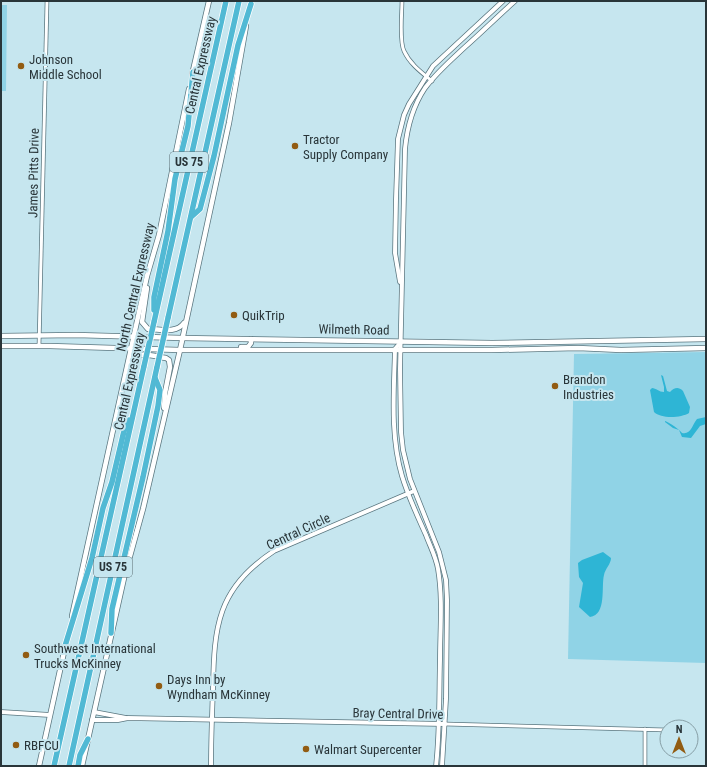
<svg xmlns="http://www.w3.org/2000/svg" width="707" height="767" font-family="'Roboto Condensed',sans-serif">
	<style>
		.green { fill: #90d3e6 }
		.water { fill: #2eb5d5 }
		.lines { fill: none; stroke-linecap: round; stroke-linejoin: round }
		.minor-casing { stroke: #5a767f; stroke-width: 4.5 }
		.tertiary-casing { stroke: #5a767f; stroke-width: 5.5 }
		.secondary-casing { stroke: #5a767f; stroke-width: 6 }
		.motorway-casing { stroke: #fff; stroke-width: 7 }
		.minor { stroke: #fff; stroke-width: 3 }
		.tertiary { stroke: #fff; stroke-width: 4 }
		.secondary { stroke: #fff; stroke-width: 4.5 }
		.motorway { stroke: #51b9d4; stroke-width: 5.5 }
		.motorway-bridge-casing { stroke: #fff; stroke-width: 7; stroke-linecap: butt }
		.motorway-bridge { stroke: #51b9d4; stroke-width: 5.5 }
		.poi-dot { fill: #925c12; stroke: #c6e6ef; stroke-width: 1.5 }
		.labels { text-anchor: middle; stroke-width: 4; stroke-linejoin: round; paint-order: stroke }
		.shield { fill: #c6e6ef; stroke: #586a70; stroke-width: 1 }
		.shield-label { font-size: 12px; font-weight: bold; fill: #293539 }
		.poi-label { font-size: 13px; fill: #293539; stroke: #c6e6ef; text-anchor: start }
		.street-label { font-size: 13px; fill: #293539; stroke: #c6e6ef }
	</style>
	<rect width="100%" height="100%" fill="#c6e6ef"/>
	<g class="green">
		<path d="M2 5H7L6 91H1V88L2 20 1 6 2 7Z"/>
		<path d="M706 352V663L568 659 574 354Z"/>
	</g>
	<g class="water">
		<path d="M661 375 663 376 667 391 670 392C674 388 678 386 683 391L690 407 689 413C681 418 661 419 654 412L650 390 652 388C656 388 659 392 664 392V387Z"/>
		<path d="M706 417V424L700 426 691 438 682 437 679 430 673 428 665 422V421C669 422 680 430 682 433 691 435 692 425 697 419Z"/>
		<path d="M603 552 611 558C611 564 605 569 604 575 601 586 607 615 590 617L579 607 583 583 579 577 578 563 582 560Z"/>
	</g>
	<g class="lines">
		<g class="minor-casing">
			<g id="minor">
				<path d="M402 1C402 13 399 41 404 51 410 64 421 72 432 81"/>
				<path d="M39 346 47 1"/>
				<path d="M445 724 667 730"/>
				<path d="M645 766V729"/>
			</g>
		</g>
		<g class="tertiary-casing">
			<g id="tertiary">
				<path d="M400 282 395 253 396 199 398 139 404 115 409 104 433 66 503 1"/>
				<path d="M401 342 395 349C394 391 390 435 402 476 408 496 417 515 426 535 430 546 436 557 438 569 443 599 440 630 440 660 439 695 440 731 436 766"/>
				<path d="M1 712 50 715"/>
				<path d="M94 712 126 718"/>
				<path d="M92 720H118L128 718 445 724"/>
				<path d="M211 766C211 740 212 715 213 689 214 627 217 588 274 551L414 491"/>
				<path d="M442 766 446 699 447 600 446 580 439 552 410 479 403 450 401 432 400 369 405 149C407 128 413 106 425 88 436 73 451 60 465 47 482 32 498 16 515 1"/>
			</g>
		</g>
		<g class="secondary-casing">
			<g id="secondary">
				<path d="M192 75 209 1"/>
				<path d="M147 288 142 322 148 329C160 329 176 334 184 323"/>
				<path d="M1 336 76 335 182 338 492 343 706 339"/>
				<path d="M1 346H50L180 350H492L578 348 621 350 706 348"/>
				<path d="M241 347H248L251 343V339"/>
				<path d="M129 362C140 350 152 356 166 358L169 360 170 367 165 393 164 408"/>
				<path d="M72 616 147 276 159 235 189 89"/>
				<path d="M39 766 66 643"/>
				<path d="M82 766 124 578 143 509 180 350 229 123 246 26"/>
			</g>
		</g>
		<g class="motorway-casing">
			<g id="motorway">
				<path d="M191 217 200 209 214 156 238 45 251 4"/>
				<path d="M154 310V297L168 231 175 179 188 126 193 72"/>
				<path d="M168 318 239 1"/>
				<path d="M154 322 226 1"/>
				<path d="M111 633 112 609 143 477 158 406 160 390 155 378"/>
				<path d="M65 646 92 558 103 508 112 482 124 431 129 420"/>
				<path d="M54 766 144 366"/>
				<path d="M69 766 157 367"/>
				<path d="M78 766 80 755 88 739"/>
			</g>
		</g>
		<use href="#minor" class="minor"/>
		<use href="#tertiary" class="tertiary"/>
		<use href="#secondary" class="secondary"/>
		<use href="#motorway" class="motorway"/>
		<g class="motorway-bridge-casing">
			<g id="motorway-bridge">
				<path d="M144 366 154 322"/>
				<path d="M157 367 168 318"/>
			</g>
		</g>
		<use href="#motorway-bridge" class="motorway-bridge"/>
	</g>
	<g class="poi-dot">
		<circle cx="21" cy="66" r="4"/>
		<circle cx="295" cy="146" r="4"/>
		<circle cx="234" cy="315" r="4"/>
		<circle cx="555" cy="386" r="4"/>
		<circle cx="26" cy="655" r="4"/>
		<circle cx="159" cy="686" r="4"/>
		<circle cx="16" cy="745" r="4"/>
		<circle cx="306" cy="749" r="4"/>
	</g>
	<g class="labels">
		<g class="shield">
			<rect x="170" y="152" width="38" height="20" rx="3"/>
			<rect x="94" y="557" width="38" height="20" rx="3"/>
		</g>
		<g class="shield-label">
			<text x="189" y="166">US 75</text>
			<text x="113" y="571">US 75</text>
		</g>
		<g class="poi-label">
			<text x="29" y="64">Johnson<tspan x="29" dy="15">Middle School</tspan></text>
			<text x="303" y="144">Tractor<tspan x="303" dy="15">Supply Company</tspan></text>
			<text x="242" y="320">QuikTrip</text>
			<text x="563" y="384">Brandon<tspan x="563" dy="15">Industries</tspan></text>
			<text x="34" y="653">Southwest International<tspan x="34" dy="15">Trucks McKinney</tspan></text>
			<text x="167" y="684">Days Inn by<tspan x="167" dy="15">Wyndham McKinney</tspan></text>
			<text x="24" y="750">RBFCU</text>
			<text x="314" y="754">Walmart Supercenter</text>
		</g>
		<g class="street-label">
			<text transform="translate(200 65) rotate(-77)" y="5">Central Expressway</text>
			<text transform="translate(33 173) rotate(-89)" y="5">James Pitts Drive</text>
			<text transform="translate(135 287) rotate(-77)" y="5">North Central Expressway</text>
			<text transform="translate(354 329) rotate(1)" y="5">Wilmeth Road</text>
			<text transform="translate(129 381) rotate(-77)" y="5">Central Expressway</text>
			<text transform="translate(298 531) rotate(-25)" y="5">Central Circle</text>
			<text transform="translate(398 713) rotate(1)" y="5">Bray Central Drive</text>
		</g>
	</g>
	<rect width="707" height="767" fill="none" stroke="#293539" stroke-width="4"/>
	<g transform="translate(679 739)"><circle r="19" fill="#c6e6ef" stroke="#879fa6"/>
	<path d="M0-3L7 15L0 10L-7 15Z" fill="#925c12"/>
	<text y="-6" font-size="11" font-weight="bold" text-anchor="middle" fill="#293539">N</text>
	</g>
</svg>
